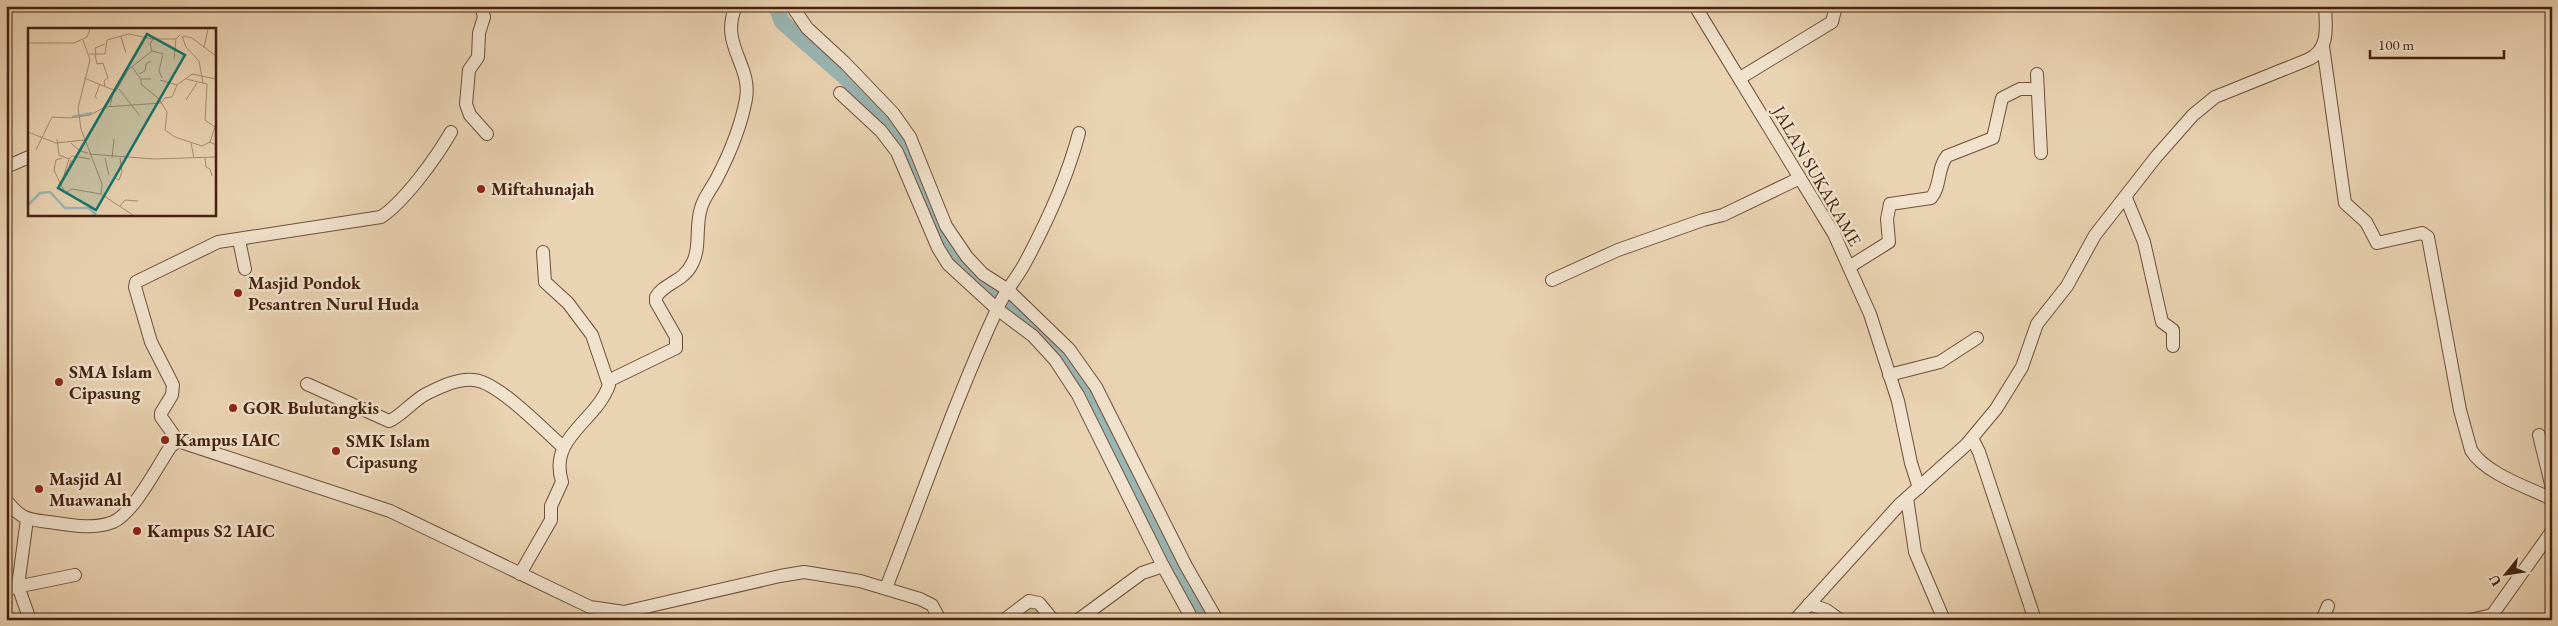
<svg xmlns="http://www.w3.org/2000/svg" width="2558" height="626" font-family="'EB Garamond',serif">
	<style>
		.green { fill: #bdbb88; stroke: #806e4c }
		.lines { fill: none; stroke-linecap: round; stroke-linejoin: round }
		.river { stroke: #9ab6b4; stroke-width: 16 }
		.minor-casing { stroke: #6e4e38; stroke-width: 14 }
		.minor { stroke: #f1e2cd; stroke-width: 12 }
		.poi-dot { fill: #8f2418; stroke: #f1e2cd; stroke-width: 2 }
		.labels { text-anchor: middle; stroke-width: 5; stroke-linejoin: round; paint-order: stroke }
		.street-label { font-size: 18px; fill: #44220f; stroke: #f1e2cd }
		.poi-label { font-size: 18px; font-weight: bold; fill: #44220f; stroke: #f1e2cd; text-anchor: start }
		.inset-river { fill: none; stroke: #9ab6b4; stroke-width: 2.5 }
		.inset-road { fill: none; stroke: #a88c71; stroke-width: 1 }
		.view { fill: #0f766e; fill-opacity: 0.15; stroke: #0f766e; stroke-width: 2.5 }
		.inset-edge { fill: none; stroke: #44220f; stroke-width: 2.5 }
	</style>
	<rect width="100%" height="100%" fill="#ead3b2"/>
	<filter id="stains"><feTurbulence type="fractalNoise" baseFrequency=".004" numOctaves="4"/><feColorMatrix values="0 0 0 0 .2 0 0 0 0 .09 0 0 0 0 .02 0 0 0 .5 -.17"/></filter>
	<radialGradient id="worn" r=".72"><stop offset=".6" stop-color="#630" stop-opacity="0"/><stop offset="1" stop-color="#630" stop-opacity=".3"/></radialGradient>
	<path class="green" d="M1035 601 1052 620H1014Z"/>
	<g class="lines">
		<path class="river" d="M776 6 782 22 848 80 895 129 906 145 942 240 952 257 1061 350 1204 620"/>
		<g class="minor-casing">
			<g id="minor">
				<path d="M481 6 484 17 479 33 478 57 469 70 466 104 470 115 487 134"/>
				<path d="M792 6 807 28 845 63 893 113 910 137 946 226 967 257 983 274 1008 290 1069 349 1096 387 1186 566 1217 620"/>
				<path d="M1695 6 1834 234 1870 314 1898 401 1911 463 1919 488"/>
				<path d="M2323 46 2345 203 2366 222 2377 243 2422 233 2428 237 2460 410 2471 450C2484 473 2529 488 2552 499"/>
				<path d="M2037 74 2041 153"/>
				<path d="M1740 78 1832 22 1836 6"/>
				<path d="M840 93 881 131 897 152 938 248 948 264 997 309 1033 336 1055 360 1078 395 1163 566 1190 615"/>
				<path d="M6 167 29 157"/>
				<path d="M2126 198 2144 242 2162 322 2173 330V346"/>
				<path d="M239 240 245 269"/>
				<path d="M1849 267 1889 242 1887 219 1890 204 1931 198C1941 187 1937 168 1947 156L1993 138 2002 98 2020 89H2037"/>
				<path d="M1552 280 1618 250 1703 220 1723 215 1800 178"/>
				<path d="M1889 375 1940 362 1977 338"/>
				<path d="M608 381 676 348V337L656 302V297C664 283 683 282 692 264 701 248 695 226 701 208 704 197 712 188 717 178 730 153 741 126 746 99 752 64 719 45 736 6"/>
				<path d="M307 384 389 421C399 418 414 400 426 394 440 387 458 378 474 380 498 382 544 430 563 447"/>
				<path d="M2539 435 2552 488"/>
				<path d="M1972 438 1979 452 2035 620"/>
				<path d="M178 441 161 417V413L172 395 173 385 151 342 135 287 136 282 218 242 381 217C405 201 436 158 451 132"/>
				<path d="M1907 498 1915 552 1944 620"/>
				<path d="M6 500C23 522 30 519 56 523 75 526 95 529 113 522 134 513 158 465 171 446L178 441 390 511 590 607 624 612 780 576 804 572 860 581 920 599 932 605 940 620"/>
				<path d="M27 519 18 586 30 620"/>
				<path d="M520 574 551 520V506L562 482C548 437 596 422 609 385L592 335 568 303 545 282 543 252"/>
				<path d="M886 588C923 494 956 397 999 305 1006 290 1017 278 1025 263 1047 222 1067 179 1079 133"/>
				<path d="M6 589 75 575"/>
				<path d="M1809 604 1826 610 1840 620"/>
				<path d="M1004 620 1029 601 1039 603 1053 620"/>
				<path d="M1078 620 1142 573 1163 566"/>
				<path d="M1795 620 1899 505 1966 445 1996 409 2022 367 2037 324 2067 286 2095 235 2156 157 2193 115 2215 97 2307 60C2330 51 2326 27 2325 6"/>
				<path d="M2322 620 2328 606"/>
				<path d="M2470 620 2492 615 2552 531"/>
			</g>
		</g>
		<use href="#minor" class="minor"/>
	</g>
	<g class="poi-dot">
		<circle cx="481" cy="189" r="5"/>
		<circle cx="238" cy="293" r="5"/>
		<circle cx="59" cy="382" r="5"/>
		<circle cx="233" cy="408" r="5"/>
		<circle cx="165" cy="440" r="5"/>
		<circle cx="336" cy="451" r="5"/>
		<circle cx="39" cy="489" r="5"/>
		<circle cx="137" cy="531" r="5"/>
	</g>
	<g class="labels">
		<g class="street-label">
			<text transform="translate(1817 176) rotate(60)" y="6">JALAN SUKARAME</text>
		</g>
		<g class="poi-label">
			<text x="491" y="195">Miftahunajah</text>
			<text x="248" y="289">Masjid Pondok<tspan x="248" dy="21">Pesantren Nurul Huda</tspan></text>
			<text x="69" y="378">SMA Islam<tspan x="69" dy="21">Cipasung</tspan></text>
			<text x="243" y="414">GOR Bulutangkis</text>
			<text x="175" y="446">Kampus IAIC</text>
			<text x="346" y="447">SMK Islam<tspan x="346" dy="21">Cipasung</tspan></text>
			<text x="49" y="485">Masjid Al<tspan x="49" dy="21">Muawanah</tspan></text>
			<text x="147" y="537">Kampus S2 IAIC</text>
		</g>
	</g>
	<g transform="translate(28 28)">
		<rect width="188" height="188" fill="#ead3b2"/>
		<path class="inset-river" d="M44 89 64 85M0 177 12 165 22 164 37 180H61L68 187"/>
		<path class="inset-road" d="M154 8 158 19 171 33 175 55 179 56 177 92 187 99 182 114 188 117M155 8 164 10 188 28M93 9 98 25M55 12 62 32 50 80 53 101 74 156 73 166 105 187M0 15H46L59 9 62 1M176 20 180 1M124 23 135 26 131 43 134 50M61 26H77L79 12 101 6 125 11M67 27 69 36 75 35M68 27 67 20 77 16M146 31 148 11M75 35 80 50 76 53 77 58M104 39 113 51H123M111 46 117 43 118 36 123 33M56 50 88 63 100 42 124 23 122 16 125 11H148L152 7M113 51V56L131 71 139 84 137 102 147 109 174 118 182 114M158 51 175 55M132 52 149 57M91 61 112 88M69 70 67 69 72 56M158 72 169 55M82 78 86 62M0 104 28 115 56 112M29 111 31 127 41 131M43 115 52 123 60 125M163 115 166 130M8 122 24 89 42 90 62 87 77 79 133 75 137 70 144 69 149 57 164 46 188 51M61 126 126 131 188 129M77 130 81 147M84 130 86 111M177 130 178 139 182 141 184 148M39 147 43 132M87 150 91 152 94 144 92 130M33 157 26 142 28 132 34 130M38 164 44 161 73 166M42 166 37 164 33 157 41 131 44 128 62 131M92 178 97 172 110 173"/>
		<path class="view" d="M119 6 157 27 68 182 30 160Z"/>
		<rect width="188" height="188" class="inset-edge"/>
	</g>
	<rect width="2558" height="626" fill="none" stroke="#ead3b2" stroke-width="25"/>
	<rect x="8" y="8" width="2543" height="611" fill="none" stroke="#44220f" stroke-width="2.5"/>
	<rect x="12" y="12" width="2533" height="601" fill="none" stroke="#44220f"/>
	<g transform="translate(2506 574) rotate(240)" stroke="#f1e2cd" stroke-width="4" paint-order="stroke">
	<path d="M0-4L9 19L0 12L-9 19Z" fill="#44220f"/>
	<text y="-8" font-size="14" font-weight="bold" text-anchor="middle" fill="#44220f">U</text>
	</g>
	<path d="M2370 50v8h134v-8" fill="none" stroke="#44220f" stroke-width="2.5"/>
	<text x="2378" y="50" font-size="15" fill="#44220f" stroke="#f1e2cd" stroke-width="4" paint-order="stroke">100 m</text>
	<rect width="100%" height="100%" filter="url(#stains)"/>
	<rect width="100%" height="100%" fill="url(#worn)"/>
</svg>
